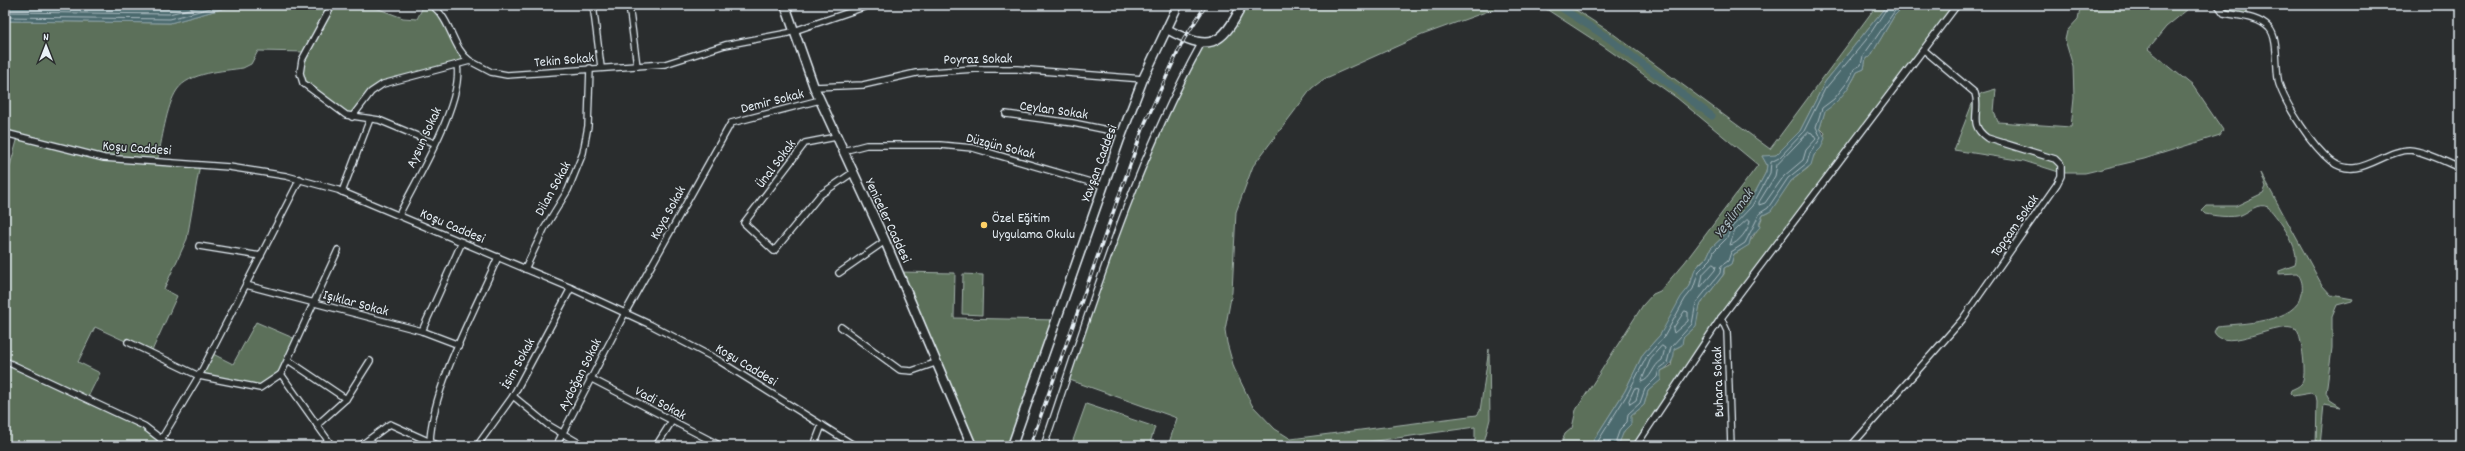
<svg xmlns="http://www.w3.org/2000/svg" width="2465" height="451" font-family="Dekko,sans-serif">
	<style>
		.green { fill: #5b705a; stroke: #a2b0a9 }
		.water { fill: #4c6a6e; stroke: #8aa0a5 }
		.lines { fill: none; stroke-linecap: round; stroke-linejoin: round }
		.shore { stroke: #aabbc1; stroke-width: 1 }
		.canal { stroke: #4c6a6e; stroke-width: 7 }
		.street-casing { stroke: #e8f1f8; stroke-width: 8 }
		.secondary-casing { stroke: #e8f1f8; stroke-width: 11 }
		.street { stroke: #2a2d2e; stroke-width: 5.5 }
		.secondary { stroke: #2a2d2e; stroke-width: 8 }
		.rail-casing { stroke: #e8f1f8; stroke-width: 3.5 }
		.rail { stroke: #2a2d2e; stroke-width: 2; stroke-dasharray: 6; stroke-linecap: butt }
		.poi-dot { fill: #ffd166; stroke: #2a2d2e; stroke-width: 1.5 }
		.labels { text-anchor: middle; stroke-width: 3; stroke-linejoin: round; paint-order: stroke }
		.street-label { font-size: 14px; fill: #e8f1f8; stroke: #2a2d2e }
		.poi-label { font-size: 14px; fill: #e8f1f8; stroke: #2a2d2e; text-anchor: start }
		.water-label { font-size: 15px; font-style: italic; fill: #aabbc1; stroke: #2a2d2e }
	</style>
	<rect width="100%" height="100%" fill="#2a2d2e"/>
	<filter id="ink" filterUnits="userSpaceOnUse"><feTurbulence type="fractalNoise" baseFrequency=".025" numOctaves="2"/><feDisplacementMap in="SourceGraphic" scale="8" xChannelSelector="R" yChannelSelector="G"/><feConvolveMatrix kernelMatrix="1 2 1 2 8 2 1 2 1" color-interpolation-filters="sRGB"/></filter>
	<g filter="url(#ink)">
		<g class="green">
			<path d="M236 5H368L403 18 417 19 424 5H431L454 35 468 59 376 87 352 117 308 88 301 77 306 52 258 51 251 64 243 68C224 71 189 72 177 90 166 106 162 142 157 162L200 164 187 239 164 289 177 296 151 353 95 327 78 362 100 373 87 399 133 421 170 446H5V184L18 137 5 133V21L170 23Z"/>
			<path d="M1242 5H1505L1422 35 1324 79 1312 88 1253 166 1236 212 1232 292 1225 330 1227 343 1234 368 1252 405 1275 429 1291 439 1477 415 1480 411 1489 349 1490 419 1483 446H1475V427L1340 446H1168L1177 418 1067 379 1120 222 1201 44 1216 40Z"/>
			<path d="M1540 5H1568L1612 33 1770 149 1877 5H1887L1825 82 1800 131 1776 155 1771 157 1762 156 1767 165 1766 172 1749 204 1729 224 1723 237 1711 248 1707 257 1700 263 1691 280 1690 286 1680 300 1672 317 1660 335 1643 354 1625 391 1590 446H1560L1565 434 1572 428 1576 410 1643 305 1653 294 1660 291 1685 262 1758 165 1677 98 1603 46Z"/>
			<path d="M1905 5H1957L1754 274 1636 446H1617L1631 416 1644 405 1648 391 1659 381 1661 371 1671 366 1674 349 1680 346 1682 338 1693 329 1700 305 1724 274V268L1731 264 1734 254C1750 247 1758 230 1763 215L1769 212 1791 181 1808 168 1825 133 1820 128 1825 110C1839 100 1850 88 1857 72L1864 69 1866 58 1870 57 1894 16Z"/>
			<path d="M2085 5H2193L2166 27 2148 49 2193 86 2223 130 2220 135 2144 159 2085 173H2062L2024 161 1954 150 1974 99 1982 93 1996 89 1994 112 1998 122 2071 127 2074 98 2073 66 2065 40 2067 31 2078 19 2080 9Z"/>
			<path d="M2218 5H2249L2245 17 2231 14Z"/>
			<path d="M2261 173 2322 285 2331 295 2353 299 2352 301 2337 305 2332 317V348L2326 393 2330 400 2341 407 2324 404 2320 446H2316L2317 401 2316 396 2311 393 2293 396 2290 393 2291 390C2295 388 2299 387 2302 383 2307 375 2302 339 2297 330 2282 318 2225 355 2214 332L2217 326C2240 323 2297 324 2302 293 2303 285 2302 279 2297 273L2279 274V271L2295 265C2301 248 2279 219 2268 207 2258 202 2249 212 2241 215 2230 218 2216 216 2205 214L2202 211 2207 206H2236L2263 193 2266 187Z"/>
			<path d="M898 272 955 273 954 318 1057 320 1012 446H972Z"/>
			<path d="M963 274 983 275 982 315 962 314Z"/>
			<path d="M256 322 298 340 281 374 260 388 199 376 211 353 233 364Z"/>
			<path d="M1086 404 1155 427 1149 446H1071Z"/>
		</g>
		<g class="water">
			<path d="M5 5H236L170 23 5 21Z"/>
			<path d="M1887 5H1905L1894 16 1870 57 1866 58 1864 69 1857 72C1850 87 1839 102 1825 111L1820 128 1825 138 1821 148 1814 155 1811 165 1791 181 1771 211 1763 215 1759 223 1760 227 1751 237 1749 245 1734 254 1731 264 1724 268 1723 275 1700 305 1696 326 1683 338 1682 345 1674 349C1675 360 1670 366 1661 371V380L1648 391 1644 405 1631 416V424L1624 431 1618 446H1590L1625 391 1643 354 1660 335 1681 297 1690 286 1695 269 1707 257 1711 248 1723 237 1729 224 1749 204 1766 172 1767 165 1762 156 1776 155 1800 131 1825 82Z"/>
		</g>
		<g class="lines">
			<g class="shore">
				<path d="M5 6 169 8 185 5"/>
				<path d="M5 12 169 14 205 5"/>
				<path d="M5 17 170 19 222 5"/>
				<path d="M1809 132 1812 133 1816 139 1806 150 1803 160 1784 176 1765 203 1759 205V202L1775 176 1777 165Z"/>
				<path d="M1747 220H1750C1750 228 1738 244 1730 245L1734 232Z"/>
				<path d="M1713 264 1716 266 1715 270 1700 288 1703 274Z"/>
				<path d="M1685 311 1688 312V321L1674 333 1673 329Z"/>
				<path d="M1662 346 1665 348 1662 360C1652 366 1652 379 1641 382L1651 358Z"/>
				<path d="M1635 388 1639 389 1636 400 1630 404 1629 401Z"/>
				<path d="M1595 446 1628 393 1647 356 1664 337 1685 299 1693 289 1699 271 1711 259 1714 251 1726 239 1732 227 1752 206 1770 173 1771 162 1779 158 1803 133 1825 89 1866 40 1889 5"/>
				<path d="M1614 446 1620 429 1627 422 1628 414 1640 403 1645 389 1657 377 1659 369 1667 363 1671 347 1692 324 1696 303 1720 273 1721 266 1728 261 1731 252 1745 243 1760 213 1768 208 1788 178 1807 163 1810 153 1821 138 1816 127 1822 108 1834 99 1850 79 1854 69 1861 65 1863 56 1899 5"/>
			</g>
			<path class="canal" d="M1557 5 1608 38 1712 116"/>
			<g class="street-casing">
				<g id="street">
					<path d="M332 5 302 60 300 73 303 83 346 115 379 120 434 143"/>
					<path d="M431 5C452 19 451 47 470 61"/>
					<path d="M593 5 601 67"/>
					<path d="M629 5 637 66"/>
					<path d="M2218 5 2224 13C2238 16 2258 16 2269 28 2279 38 2275 69 2279 84 2287 107 2312 146 2331 161 2358 182 2383 150 2409 150 2425 151 2445 162 2460 168"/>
					<path d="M814 87 863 85 916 73 975 69H1017L1143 79"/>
					<path d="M1006 114 1073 123 1122 133"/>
					<path d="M352 117 371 92 383 84 470 61 491 72 507 75 665 64 725 45 788 33 870 5"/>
					<path d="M5 133 104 158 229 167 286 176 338 190 571 288 651 325 718 360 855 446"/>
					<path d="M836 137 805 143 744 223 774 251 820 195 852 173"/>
					<path d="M843 151 866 145H940L973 148 1104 186"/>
					<path d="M342 192 370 119"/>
					<path d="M399 215C416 180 464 102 457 65"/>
					<path d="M199 246 261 256"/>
					<path d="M525 269 544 229 568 190 583 153 588 126 590 68"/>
					<path d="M839 273 885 241"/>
					<path d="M246 285 422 331 459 345"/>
					<path d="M1721 318 1727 331 1731 446"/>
					<path d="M841 327 900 370 912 371 938 362"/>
					<path d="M422 331 462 242"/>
					<path d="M128 342 199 376 260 388 281 374 338 250"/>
					<path d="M288 360 346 399"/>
					<path d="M5 361 144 426 170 446"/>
					<path d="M281 374 332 446"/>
					<path d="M590 378 721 446"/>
					<path d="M513 396 548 425 584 446"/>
					<path d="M317 425 346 399 370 361"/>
					<path d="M430 442C432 387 476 308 498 257"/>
					<path d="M160 446 162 438 199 376 300 179"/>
					<path d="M360 446 390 424 439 446"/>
					<path d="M477 446 513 396 571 288"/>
					<path d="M556 446 625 313 731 123 820 100"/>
					<path d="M656 446 672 421"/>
					<path d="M814 446 822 425"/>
					<path d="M1044 446C1090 310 1131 171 1201 44"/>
					<path d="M1636 446 1721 318 1957 5"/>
					<path d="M1851 446 1962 320 2057 184 2061 176V165L2055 159 1987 138C1967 124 1981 112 1975 93L1924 50"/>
				</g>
			</g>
			<g class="secondary-casing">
				<g id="secondary">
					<path d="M785 5 814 87 885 241 972 446"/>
					<path d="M1167 29C1208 52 1222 47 1242 5"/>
					<path d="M1012 446 1120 139 1143 79 1178 5"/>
				</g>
			</g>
			<use href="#street" class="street"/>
			<use href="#secondary" class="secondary"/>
			<g class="rail-casing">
				<path id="rail" d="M1030 446 1145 123 1184 39 1206 5"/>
			</g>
			<use href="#rail" class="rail"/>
		</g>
	</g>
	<circle class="poi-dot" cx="984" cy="225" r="4"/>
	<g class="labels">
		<g class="street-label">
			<text transform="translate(978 58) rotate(-1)" y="5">Poyraz Sokak</text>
			<text transform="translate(564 59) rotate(-5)" y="5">Tekin Sokak</text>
			<text transform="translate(772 100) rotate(-14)" y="5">Demir Sokak</text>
			<text transform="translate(1054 109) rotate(8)" y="5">Ceylan Sokak</text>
			<text transform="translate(423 137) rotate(-65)" y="5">Aysun Sokak</text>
			<text transform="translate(1001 145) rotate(14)" y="5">Düzgün Sokak</text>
			<text transform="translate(137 147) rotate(4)" y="5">Koşu Caddesi</text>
			<text transform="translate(775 163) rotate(-53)" y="5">Ünal Sokak</text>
			<text transform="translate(1098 163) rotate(-70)" y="5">Yavşan Caddesi</text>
			<text transform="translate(552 188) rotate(-61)" y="5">Dilan Sokak</text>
			<text transform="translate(667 212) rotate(-61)" y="5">Kaya Sokak</text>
			<text transform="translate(889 220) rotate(65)" y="5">Yeniceler Caddesi</text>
			<text transform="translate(453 225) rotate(23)" y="5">Koşu Caddesi</text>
			<text transform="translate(2014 225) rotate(-55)" y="5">Topçam Sokak</text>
			<text transform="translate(356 302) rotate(15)" y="5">Işıklar Sokak</text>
			<text transform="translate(517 363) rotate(-61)" y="5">İsim Sokak</text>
			<text transform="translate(747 364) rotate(31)" y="5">Koşu Caddesi</text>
			<text transform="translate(579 374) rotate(-63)" y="5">Aydoğan Sokak</text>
			<text transform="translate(1717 382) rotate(-92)" y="5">Buhara Sokak</text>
			<text transform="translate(661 402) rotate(28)" y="5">Vadi Sokak</text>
		</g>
		<g class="poi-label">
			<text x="992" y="222">Özel Eğitim<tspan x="992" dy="16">Uygulama Okulu</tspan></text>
		</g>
		<g class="water-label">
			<text transform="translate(1733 213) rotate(-54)" y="5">Yeşilırmak</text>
		</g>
	</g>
	<rect width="2465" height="451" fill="none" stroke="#2a2d2e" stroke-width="20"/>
	<rect x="10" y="10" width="2445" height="431" fill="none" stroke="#e8f1f8" stroke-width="1.5" filter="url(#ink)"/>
	<g transform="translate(46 46)" stroke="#2a2d2e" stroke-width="3" paint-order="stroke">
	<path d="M0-3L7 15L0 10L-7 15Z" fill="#e8f1f8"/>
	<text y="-6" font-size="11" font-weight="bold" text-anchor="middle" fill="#e8f1f8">N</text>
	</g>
</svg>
